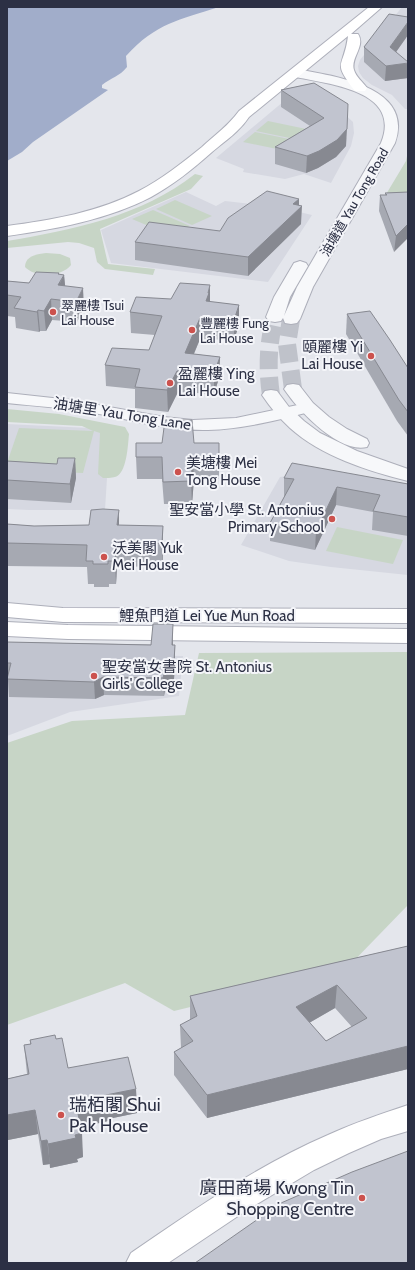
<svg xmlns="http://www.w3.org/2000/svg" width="415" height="1270" font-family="Cabin,'Noto Sans TC',sans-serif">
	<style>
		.built { fill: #d6d8e1 }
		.green { fill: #c7d5c6 }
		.water { fill: #a1adca }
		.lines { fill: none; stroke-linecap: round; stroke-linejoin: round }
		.tertiary-tunnel { stroke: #bfc2ca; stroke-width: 18; stroke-dasharray: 18 8; stroke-linecap: butt }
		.minor-casing { stroke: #adafba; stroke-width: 2 }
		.tertiary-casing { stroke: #adafba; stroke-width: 2 }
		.secondary-casing { stroke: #adafba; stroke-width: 2 }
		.minor { fill: #f7f8fa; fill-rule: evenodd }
		.tertiary { fill: #f7f8fa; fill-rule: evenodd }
		.secondary { fill: #fff; fill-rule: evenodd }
		.wall { fill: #a6a9b2; fill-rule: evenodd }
		.shaded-wall { fill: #878991 }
		.building { fill: #c1c4cf; stroke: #878991; fill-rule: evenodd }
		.poi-dot { fill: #cc524e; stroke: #f4f5f9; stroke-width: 1.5 }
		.labels { text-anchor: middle; stroke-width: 4; stroke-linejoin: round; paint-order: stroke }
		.far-street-label { font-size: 13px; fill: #2c3044; stroke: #f4f5f9 }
		.far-poi-label { font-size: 13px; fill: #2c3044; stroke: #f4f5f9; text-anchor: start }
		.poi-label { font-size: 15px; fill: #2c3044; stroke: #f4f5f9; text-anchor: start }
		.street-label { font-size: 15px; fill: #2c3044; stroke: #f4f5f9 }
		.near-poi-label { font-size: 18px; fill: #2c3044; stroke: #f4f5f9; text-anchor: start }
	</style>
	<rect width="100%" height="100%" fill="#e4e6ec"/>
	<g class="built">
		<path d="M402 7H408V109H405L392 95 372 85 363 78 359 72 358 66 360 60Z"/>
		<path d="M290 96 339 109 353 122 354 133 351 146 331 183 304 174 285 179 243 172 244 169 216 158Z"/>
		<path d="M186 192 216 206 225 201 278 207 312 215 268 282 111 263 101 230Z"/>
		<path d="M7 424 110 429 105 510H29L7 509Z"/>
		<path d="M310 473 408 493V575L331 567 289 561 241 545 280 477Z"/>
		<path d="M7 653 183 656 179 696 70 712 7 736Z"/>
	</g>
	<g class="green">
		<path d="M268 121 311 130 299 140 256 131Z"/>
		<path d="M255 132 299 141 287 151 243 142Z"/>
		<path d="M408 151V199L385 196 406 161Z"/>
		<path d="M195 174 203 176 191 189 100 229 108 264 155 269 153 275 105 269 97 262 94 248 79 243 68 242 7 248V241C72 230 142 216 195 174Z"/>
		<path d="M175 200 212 216 192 225 156 209Z"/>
		<path d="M153 210 190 226 170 235 132 219Z"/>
		<path d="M46 253 60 254 70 258 71 265C62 277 35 278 25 267 25 256 37 254 46 253Z"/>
		<path d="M7 409 59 414 125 427 129 434C128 444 127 474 115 477 112 478 106 478 103 478L98 474 100 433 94 431 83 473 7 470V463L19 428 93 431 82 426 7 422Z"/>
		<path d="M337 527 403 540 393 564 326 551Z"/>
		<path d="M408 652V905L346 969 174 1011 125 983 7 1025V743L72 721 185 715 199 653Z"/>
	</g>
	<path class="water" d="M7 7H219C179 20 156 23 126 56L127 67C120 76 111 78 102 85V88L108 90 33 142 22 152 7 161Z"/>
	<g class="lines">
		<g class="tertiary-tunnel">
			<path d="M291 319 287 344 293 389"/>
			<path d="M271 395C267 369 268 342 275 317"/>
		</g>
		<g class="minor-casing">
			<path id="minor" d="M7 393 71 400 164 417 193 420 236 418 307 403 313 405 315 408 313 411C279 420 243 429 208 430 169 431 132 420 94 413 65 408 36 406 7 403Z"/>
		</g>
		<g class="tertiary-casing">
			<g id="tertiary">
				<path d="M296 69C333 76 415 86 395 143L313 287 300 319 297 323 291 324 285 323 283 318 281 321 275 322 269 321 266 317 274 297 294 263 300 261 306 263 308 266 290 297 284 316 297 287 381 143C403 89 325 84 291 76L289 73 291 70Z"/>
				<path d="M293 384 299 385 313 403 329 417 347 429 367 439 369 443 367 447C339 454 298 410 284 389L287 385Z"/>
				<path d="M271 390 277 391 289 407 304 421 320 433 357 451 408 469V481C368 471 321 456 290 428 279 418 270 407 262 395L265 391Z"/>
			</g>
		</g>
		<g class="secondary-casing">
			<g id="secondary">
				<path d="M369 7H382L351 34H358C366 46 350 58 354 70 356 77 363 82 367 88L365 91H355C331 60 344 69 348 36L249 117C240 131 225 141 212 152 193 169 173 185 151 197 107 220 55 229 7 236V226C52 220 99 212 139 191 162 179 182 163 202 147 215 135 229 125 239 111Z"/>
				<path d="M7 603 63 608 408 609V623L63 622 7 617Z"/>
				<path d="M7 622 68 625 408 629V643L68 639 7 636Z"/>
				<path d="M408 1105V1131L381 1139 349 1153 314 1170 247 1210 168 1263H126L131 1253C194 1210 258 1165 328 1135 354 1123 381 1114 408 1105Z"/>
			</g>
		</g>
		<use href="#minor" class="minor"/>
		<use href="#tertiary" class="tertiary"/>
		<use href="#secondary" class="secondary"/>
	</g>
	<g class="wall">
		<path d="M408 35 396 52 408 78 385 81 364 62V47Z"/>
		<path d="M314 83 346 146 336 157 318 168 306 173 275 164V147L310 126 281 107V90Z"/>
		<path d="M408 192 394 252 379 211 380 195H385V193Z"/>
		<path d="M299 199V205L301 224 248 276 135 260V242L220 231Z"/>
		<path d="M59 273V274L64 275 65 286 84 308 77 322 52 320 46 331H40L39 332 16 328 15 317 7 316V281L29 283Z"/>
		<path d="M210 302 239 305V325L234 340 200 339 194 354 220 357 219 378 214 394 178 392 168 412 135 408V389L106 386 105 365 149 350 155 335 131 333 130 312Z"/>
		<path d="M347 314 408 368V436L397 421 346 334Z"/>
		<path d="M162 443H219V479H194L192 504H164L162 479H137L136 457Z"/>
		<path d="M75 458 76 478 71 503 7 499V461L57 464Z"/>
		<path d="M284 478 408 484V536L372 530 373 512 336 505 315 550 270 541V523L285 496H284Z"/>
		<path d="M119 510V525L163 526V566L117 567 116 584H109V587H94V584H88L87 567 7 566V524L34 526 89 525Z"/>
		<path d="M7 642 175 645V663L174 679 166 684 164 696 104 695 95 699 9 697 8 681H7Z"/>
		<path d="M408 946V1069L207 1118 174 1075V1052L181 1048 180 1025 190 1020V996ZM335 1008 352 1027 326 1041 309 1023Z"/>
		<path d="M56 1039 68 1068 136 1089 137 1113 108 1119V1121L80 1127 83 1157 77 1159 78 1162 50 1168V1164L43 1165 38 1134 8 1140 7 1138V1079L27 1074 24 1045 30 1044V1040Z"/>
	</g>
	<g class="shaded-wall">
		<path d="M408 22V35L389 62 390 47Z"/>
		<path d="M408 63V78L385 81 386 66Z"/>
		<path d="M347 129 346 146 336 157 318 168 306 173 307 156Z"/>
		<path d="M299 199V209L302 206 301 224 248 276V257L293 204Z"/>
		<path d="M408 224V238L394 252 396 236Z"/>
		<path d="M59 273 60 283 64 275 66 295 59 300 58 274Z"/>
		<path d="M210 285V306L206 301Z"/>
		<path d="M83 288 84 308 77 322 76 302Z"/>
		<path d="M51 299 52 320 46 331 44 311Z"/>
		<path d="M239 305V325L234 340V320Z"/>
		<path d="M38 310 40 331 39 332 37 312Z"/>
		<path d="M200 318V339L186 372 185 353Z"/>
		<path d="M220 357 219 378 214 394V373Z"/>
		<path d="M177 371 178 392 168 412 167 390Z"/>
		<path d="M193 457 194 479 192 504 191 481Z"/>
		<path d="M75 458 76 478 71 503 70 484Z"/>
		<path d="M337 487 336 505 315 550 316 531Z"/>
		<path d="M119 510V532L117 525Z"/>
		<path d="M163 526V566L162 543Z"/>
		<path d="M116 545 117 567 116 584 115 561Z"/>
		<path d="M173 624V662L175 645V663L174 679 166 684 164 696 163 678 166 666 172 645Z"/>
		<path d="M103 677 104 695 95 699 94 682Z"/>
		<path d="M337 985 335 1008 295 1031 296 1007Z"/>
		<path d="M408 1046V1069L207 1118V1095Z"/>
		<path d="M136 1089 137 1113 108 1119V1121L78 1128 76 1104 106 1095Z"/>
		<path d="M35 1110 38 1134 8 1140 7 1134V1115Z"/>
		<path d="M82 1133 83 1157 77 1159 78 1162 50 1168 48 1144 75 1135Z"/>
		<path d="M47 1140 50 1164 43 1165 41 1141Z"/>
	</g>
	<g class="building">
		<path d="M389 14 408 17V22L390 47 408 62V63L386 66 364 47Z"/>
		<path d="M314 83 348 104 347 129 337 140 319 151 307 156 275 147 324 118 281 90Z"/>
		<path d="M267 191 299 199 293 204 302 206 248 257 135 242 149 222 220 231 228 218Z"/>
		<path d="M408 192V224L396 236 380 195H387L385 193Z"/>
		<path d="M36 272 59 273 58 274 64 275 58 285 83 288 76 302 51 299 44 311 38 310 37 312 14 308 21 297 7 295V281L29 283Z"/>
		<path d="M180 283 210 285 208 293H209L206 301 239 305 234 320 200 318 185 353 220 357 214 373 177 371 167 390 135 387 140 369 105 365 112 348 149 350 162 316 130 312 136 297 171 299Z"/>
		<path d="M370 311 390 340 408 368V412L399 400 347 314Z"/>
		<path d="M165 420H192L194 443H219V457H193L191 481 163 482 162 457H136V443H162Z"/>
		<path d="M58 458H75L70 484 7 480V461L57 464Z"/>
		<path d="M292 463 408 484V517L373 511 380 495 337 487 316 531 270 523 294 479 284 478Z"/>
		<path d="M103 509 119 510 117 525 163 526 162 543 116 545 115 561H108V564H93V561H86L87 545 7 543V524L34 526 89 525 91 510Z"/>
		<path d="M153 624H173L172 645H175L174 661 166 666 163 678 103 677 94 682 7 679 11 663H7V642L151 645Z"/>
		<path d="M408 946V1046L207 1095 174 1052 193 1041 180 1025 197 1016 190 996ZM337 985 367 1018 326 1041 296 1007Z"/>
		<path d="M55 1035 56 1039 62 1038 68 1068 128 1057 136 1089 106 1095V1097L76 1104 82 1133 75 1135 76 1138 48 1144 47 1140 41 1141 35 1110 7 1115V1079L29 1074 24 1045 31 1044 30 1040Z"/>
		<path d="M408 1151V1263H195L281 1203 352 1172Z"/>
	</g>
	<g class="poi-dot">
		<circle cx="53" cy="312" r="4"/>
		<circle cx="192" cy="330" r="4"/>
		<circle cx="371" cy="356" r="4"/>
		<circle cx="170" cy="383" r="4"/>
		<circle cx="178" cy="472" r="4"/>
		<circle cx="332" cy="519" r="4"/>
		<circle cx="104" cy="557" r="4"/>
		<circle cx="94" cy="676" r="4"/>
		<circle cx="61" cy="1115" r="4"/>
		<circle cx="362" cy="1198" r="4"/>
	</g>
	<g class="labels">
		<g class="far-street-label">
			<text transform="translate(354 202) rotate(-60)" y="5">油塘道 Yau Tong Road</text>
		</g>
		<g class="far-poi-label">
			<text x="61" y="310">翠麗樓 Tsui<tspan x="61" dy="15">Lai House</tspan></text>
			<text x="200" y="328">豐麗樓 Fung<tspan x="200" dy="15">Lai House</tspan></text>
		</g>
		<g class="poi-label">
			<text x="363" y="352" text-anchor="end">頤麗樓 Yi<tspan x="363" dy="17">Lai House</tspan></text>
			<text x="178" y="379">盈麗樓 Ying<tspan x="178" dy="17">Lai House</tspan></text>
			<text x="186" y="468">美塘樓 Mei<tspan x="186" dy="17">Tong House</tspan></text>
			<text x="324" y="515" text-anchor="end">聖安當小學 St. Antonius<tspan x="324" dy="17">Primary School</tspan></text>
			<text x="112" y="553">沃美閣 Yuk<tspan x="112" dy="17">Mei House</tspan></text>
			<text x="102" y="672">聖安當女書院 St. Antonius<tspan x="102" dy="17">Girls' College</tspan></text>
		</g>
		<g class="street-label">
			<text transform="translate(122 414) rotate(9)" y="5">油塘里 Yau Tong Lane</text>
			<text x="207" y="621">鯉魚門道 Lei Yue Mun Road</text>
		</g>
		<g class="near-poi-label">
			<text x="69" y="1111">瑞栢閣 Shui<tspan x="69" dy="21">Pak House</tspan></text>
			<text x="354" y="1194" text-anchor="end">廣田商場 Kwong Tin<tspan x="354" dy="21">Shopping Centre</tspan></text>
		</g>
	</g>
	<rect width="415" height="1270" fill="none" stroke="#2c3044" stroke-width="16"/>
</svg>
